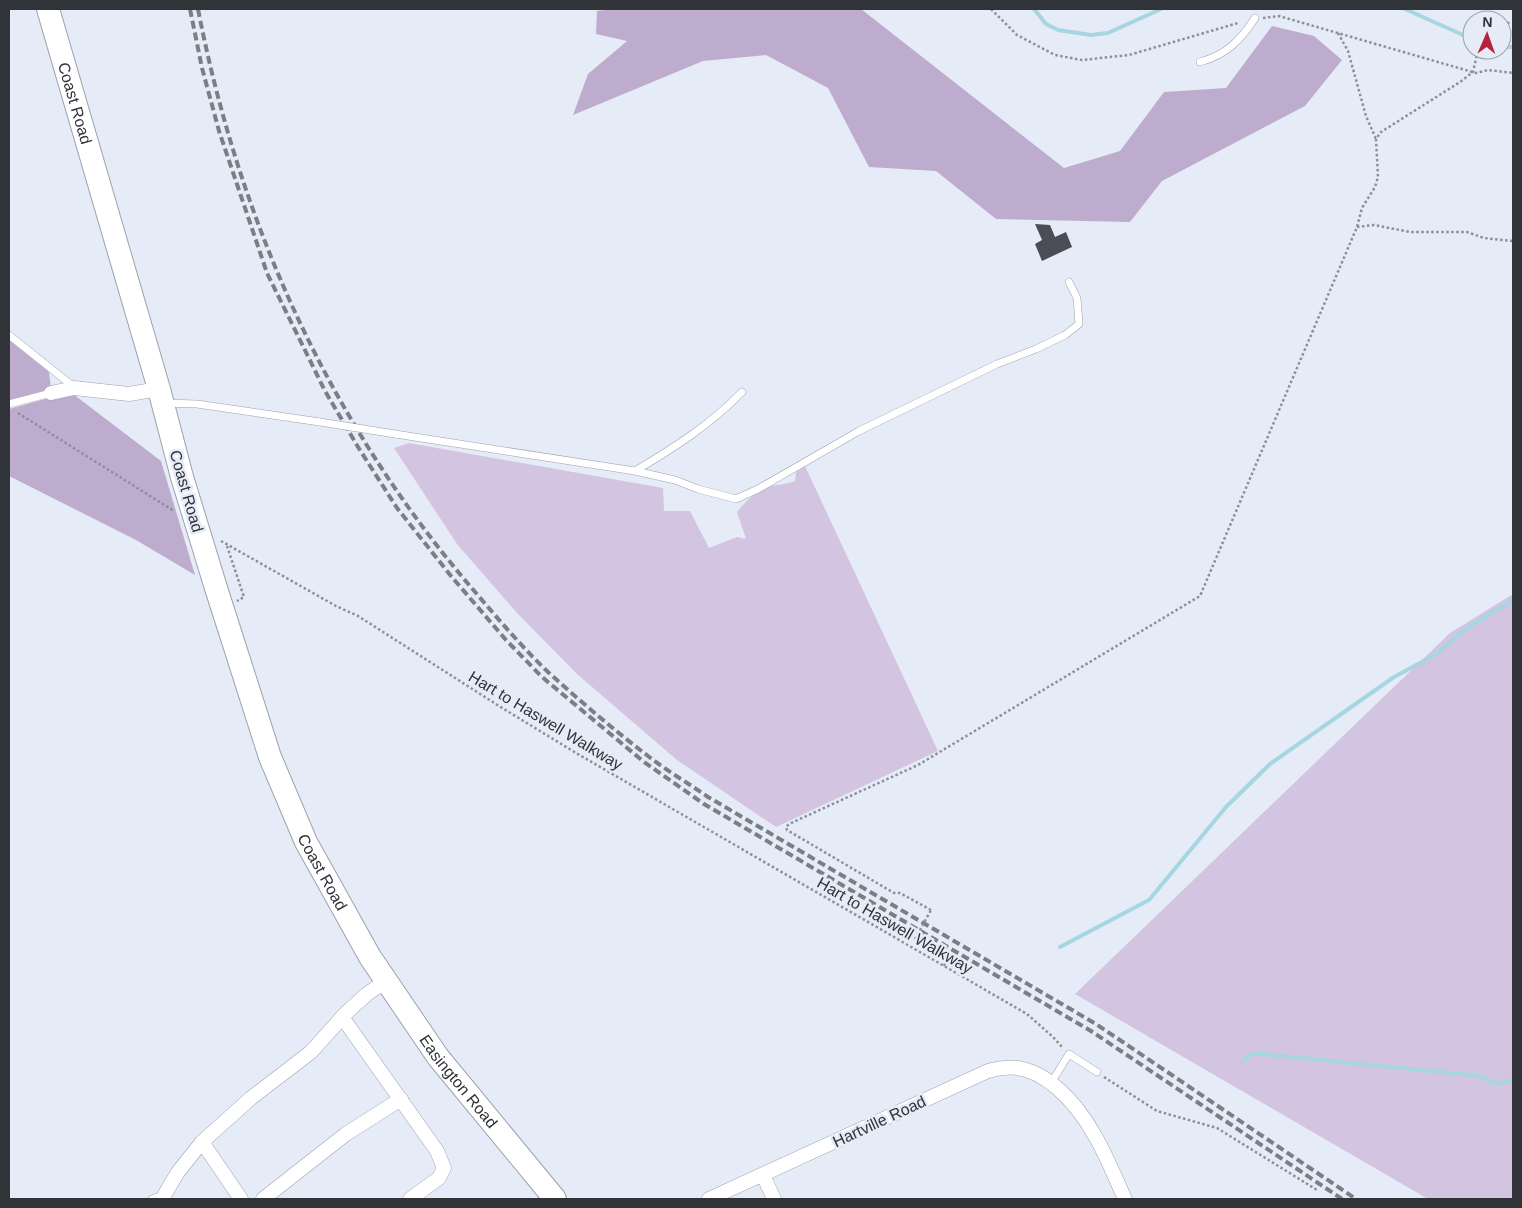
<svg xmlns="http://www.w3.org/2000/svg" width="1522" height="1208" font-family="Helvetica,sans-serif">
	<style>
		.green { fill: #d3c4e2 }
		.forest { fill: #beaccf }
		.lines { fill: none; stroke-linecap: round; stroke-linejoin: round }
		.stream { stroke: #a5d6e1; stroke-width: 4 }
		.building { fill: #4c4c57 }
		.service-casing { stroke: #9ba2ad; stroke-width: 8 }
		.minor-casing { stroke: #9ba2ad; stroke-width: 15 }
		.primary-casing { stroke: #9ba2ad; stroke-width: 24 }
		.path { stroke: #8b9098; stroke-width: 2.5; stroke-dasharray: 2.5 2.5; stroke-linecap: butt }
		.service { stroke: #fff; stroke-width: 7 }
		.minor { stroke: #fff; stroke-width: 14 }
		.primary { stroke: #fff; stroke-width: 22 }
		.rail { stroke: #7a7f86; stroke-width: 4; stroke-dasharray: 8 4; stroke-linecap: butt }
		.service-bridge-casing { stroke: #9ba2ad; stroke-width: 8; stroke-linecap: butt }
		.primary-bridge-casing { stroke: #9ba2ad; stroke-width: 24; stroke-linecap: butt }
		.path-bridge { stroke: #8b9098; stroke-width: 2.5; stroke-dasharray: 2.5 2.5; stroke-linecap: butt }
		.service-bridge { stroke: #fff; stroke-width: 7 }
		.primary-bridge { stroke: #fff; stroke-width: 22 }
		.labels { text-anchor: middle; stroke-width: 5; stroke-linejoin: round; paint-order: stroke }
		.street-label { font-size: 16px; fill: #303338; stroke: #e5ecf7 }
	</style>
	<rect width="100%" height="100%" fill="#e5ecf7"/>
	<g class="green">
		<path d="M409 443 663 488 664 511H690L709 548 737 537 746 539 737 512C747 500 759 487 776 485 783 484 788 484 795 481L796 472 805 466 938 751 776 827 677 760 577 674 517 613 457 544 394 448Z"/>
		<path d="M1513 594V1199H1428L1075 994 1450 633Z"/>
	</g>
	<g class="forest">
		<path d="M614 9H861L1064 168 1120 151 1164 92 1226 88 1272 26 1314 36 1342 60 1305 106 1162 181 1130 222 996 219 936 171 869 167 828 88 766 55 703 61 573 115 588 74 627 41 596 34 597 11Z"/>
		<path d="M9 340 49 372 51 390 9 401Z"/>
		<path d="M73 394 161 461 195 575 136 540 9 476V409L56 396Z"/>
	</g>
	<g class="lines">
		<g class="stream">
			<path d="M1034 9 1046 24 1058 30 1091 35 1108 33 1161 9"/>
			<path d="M1405 9 1472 39"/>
			<path d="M1502 47H1513"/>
			<path d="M1060 947 1149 900 1226 807 1270 764 1394 677 1433 656 1467 628 1513 600"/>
			<path d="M1243 1061 1253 1053 1480 1076 1495 1084 1513 1080"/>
		</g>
	</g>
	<path class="building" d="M1035 224 1050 225 1055 237 1066 232 1072 247 1042 261 1035 244 1042 240Z"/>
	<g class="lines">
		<g class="service-casing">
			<g id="service">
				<path d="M1200 62C1226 55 1241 40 1255 18"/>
				<path d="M9 335 74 387"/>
				<path d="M165 403 197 404 320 422"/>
				<path d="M9 404 51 393"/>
				<path d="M395 434 635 471 675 480 698 489 736 499 758 489 859 431 997 364 1036 349 1065 335 1079 324 1077 298 1069 282"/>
				<path d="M635 471C674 448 711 424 742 392"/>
				<path d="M1051 1083 1069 1054 1097 1072"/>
				<path d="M152 1199 165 1194"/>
			</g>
		</g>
		<g class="minor-casing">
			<g id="minor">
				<path d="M51 393 74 388 129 394 159 389"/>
				<path d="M342 1017 437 1151 444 1168 439 1178 410 1199"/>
				<path d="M202 1142 241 1199"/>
				<path d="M763 1175 774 1199"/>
				<path d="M165 1194 178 1172 202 1142 251 1098 311 1052 345 1014 367 994 386 981"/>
				<path d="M263 1199 346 1134 401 1099"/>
				<path d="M709 1199 988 1071C993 1070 999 1068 1004 1068 1043 1063 1078 1105 1095 1136 1107 1156 1115 1178 1125 1199"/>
			</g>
		</g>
		<g class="primary-casing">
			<g id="primary">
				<path id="s1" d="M48 9 159 389 182 477"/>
				<path id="s2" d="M216 588 270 757 306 842 370 957 438 1057 555 1199"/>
			</g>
		</g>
		<g class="path">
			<path d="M991 9 1017 35 1055 55 1082 60 1129 55 1238 23"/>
			<path d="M1263 18 1279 16 1476 73 1488 70 1513 73"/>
			<path d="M1481 20 1482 9"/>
			<path d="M1502 23H1513"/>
			<path d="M1338 33 1348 51 1366 116 1376 139"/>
			<path d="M1357 227 1374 225 1410 232H1467L1484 238 1513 241"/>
			<path d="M18 413 174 511"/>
			<path d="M221 541 336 606 358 616 499 706 576 753 1027 1014 1053 1037 1063 1048"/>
			<path d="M227 546 244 597 237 601"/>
			<path d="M931 910 900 893H894L787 830 786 827 789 824 918 765 1200 596 1357 227 1362 208 1375 187 1378 177 1376 139 1381 132 1460 82 1473 72 1478 50"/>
			<path d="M915 939 948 957 944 966"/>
			<path d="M1104 1077 1157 1111 1217 1128 1317 1190"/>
		</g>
		<use href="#service" class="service"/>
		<use href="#minor" class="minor"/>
		<use href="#primary" class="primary"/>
		<g class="rail">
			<path d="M190 9 202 68 219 131 267 273 325 391 358 447 397 508 451 576 506 640 542 677 644 762 704 804 1091 1031 1342 1199"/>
			<path d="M198 9C240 225 331 426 476 593 499 620 522 647 548 672 580 701 614 730 648 756 667 771 688 783 708 797L1096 1024 1356 1199"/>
		</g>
		<g class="service-bridge-casing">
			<path id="service-bridge" d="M320 422 395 434"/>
		</g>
		<g class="primary-bridge-casing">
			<path id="primary-bridge" d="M182 477 216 588"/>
		</g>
		<path class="path-bridge" d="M915 939 931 910"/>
		<use href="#service-bridge" class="service-bridge"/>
		<use href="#primary-bridge" class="primary-bridge"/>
	</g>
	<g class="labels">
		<g class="street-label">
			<text dy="6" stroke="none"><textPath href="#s1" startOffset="98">Coast Road</textPath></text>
			<text transform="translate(187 491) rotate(74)" y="6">Coast Road</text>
			<text transform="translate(546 720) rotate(31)" y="6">Hart to Haswell Walkway</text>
			<text dy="6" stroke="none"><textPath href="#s2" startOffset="304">Coast Road</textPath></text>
			<text transform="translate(895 925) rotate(30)" y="6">Hart to Haswell Walkway</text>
			<text dy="6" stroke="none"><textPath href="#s2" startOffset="554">Easington Road</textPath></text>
			<text transform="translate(879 1121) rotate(-25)" y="6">Hartville Road</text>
		</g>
	</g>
	<rect width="1522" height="1208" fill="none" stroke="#303338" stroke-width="20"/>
	<g transform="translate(1487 35) rotate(2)"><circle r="24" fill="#e5ecf7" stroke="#9da2ab"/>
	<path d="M0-4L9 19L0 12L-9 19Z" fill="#b52336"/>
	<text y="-8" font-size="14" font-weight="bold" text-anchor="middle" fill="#303338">N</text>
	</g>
</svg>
